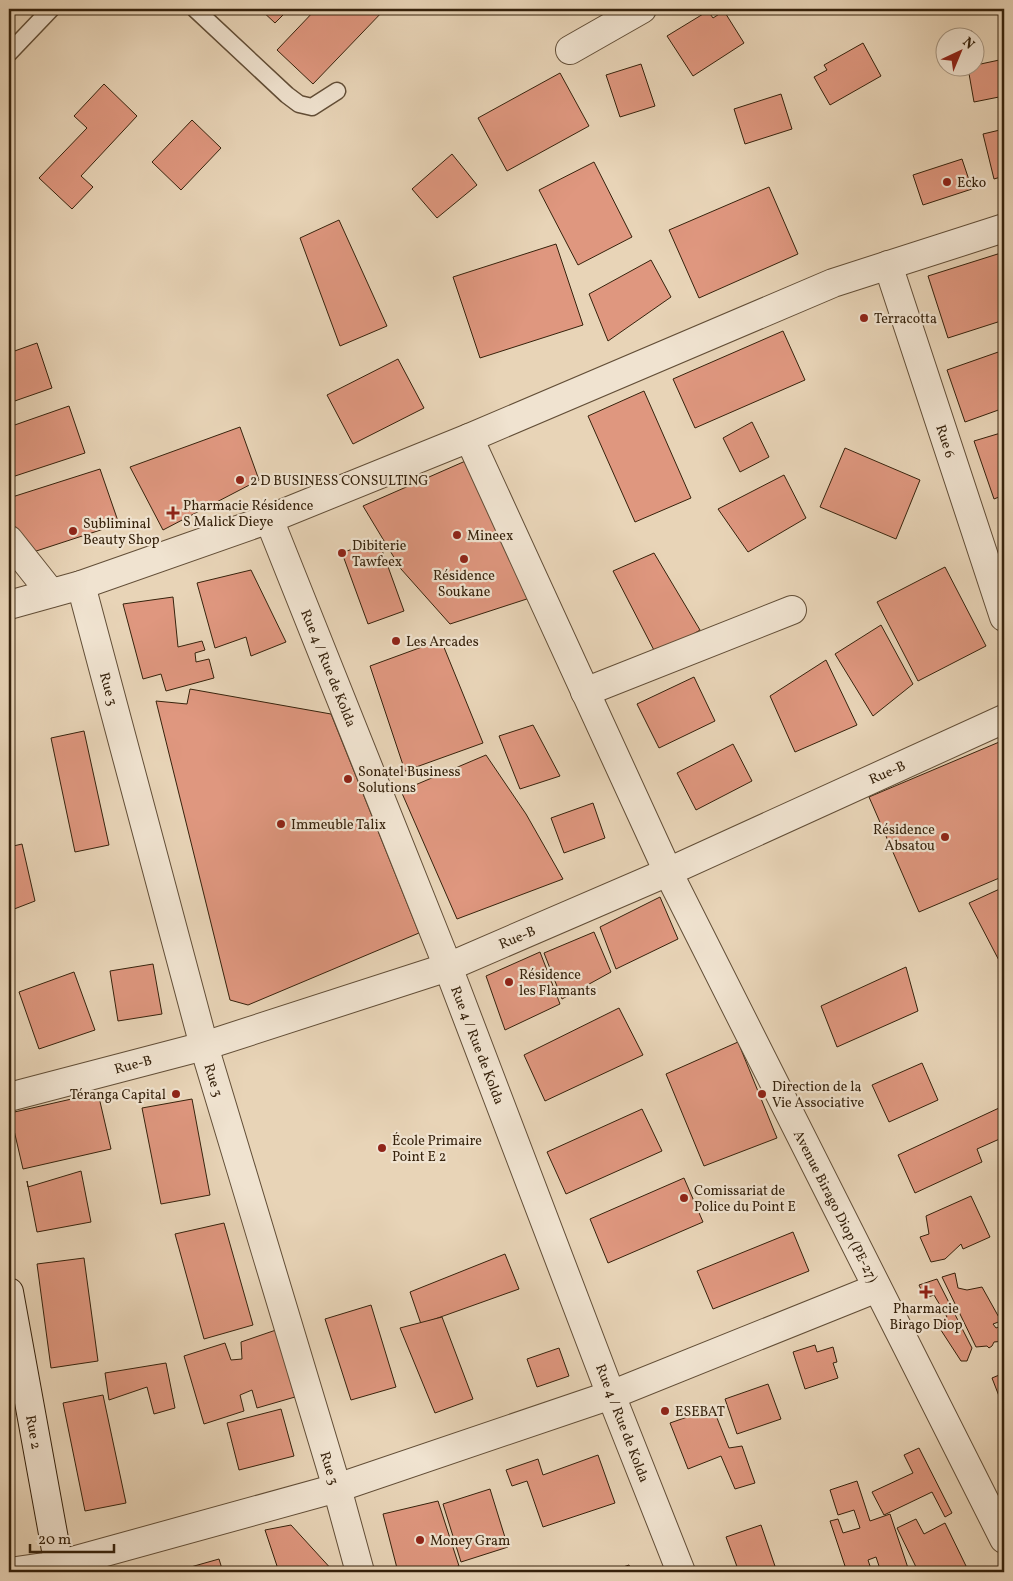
<svg xmlns="http://www.w3.org/2000/svg" width="1013" height="1581" font-family="Vollkorn,serif">
	<style>
		.building { fill: #df977f; stroke: #36220c }
		.lines { fill: none; stroke-linecap: round; stroke-linejoin: round }
		.lane-casing { stroke: #624e37; stroke-width: 19 }
		.street-casing { stroke: #624e37; stroke-width: 30 }
		.secondary-casing { stroke: #36220c; stroke-width: 30 }
		.lane { stroke: #f0e3d0; stroke-width: 16 }
		.street { stroke: #f0e3d0; stroke-width: 28 }
		.secondary { stroke: #f0e3d0; stroke-width: 28 }
		.poi-dot { fill: #8f2418; stroke: #f0e3d0; stroke-width: 2 }
		.labels { text-anchor: middle; stroke-width: 4.5; stroke-linejoin: round; paint-order: stroke }
		.poi-label { font-size: 14px; fill: #36220c; stroke: #f0e3d0; text-anchor: start }
		.street-label { font-size: 14px; fill: #36220c; stroke: #f0e3d0 }
	</style>
	<rect width="100%" height="100%" fill="#e8d4b7"/>
	<filter id="stains"><feTurbulence type="fractalNoise" baseFrequency=".004" numOctaves="4"/><feColorMatrix values="0 0 0 0 .2 0 0 0 0 .09 0 0 0 0 .02 0 0 0 .5 -.17"/></filter>
	<radialGradient id="worn" r=".72"><stop offset=".6" stop-color="#630" stop-opacity="0"/><stop offset="1" stop-color="#630" stop-opacity=".3"/></radialGradient>
	<g class="building">
		<path d="M260 9H289L275 23Z"/>
		<path d="M316 9H385L313 84 277 50Z"/>
		<path d="M708 11 713 18 724 11 744 43 693 76 667 36Z"/>
		<path d="M972 31 975 38H951Z"/>
		<path d="M946 39V59L940 41Z"/>
		<path d="M976 40 981 56 976 58Z"/>
		<path d="M863 43 881 76 830 105 814 77 827 70 824 65Z"/>
		<path d="M1004 59V96L974 102 968 68H976V65Z"/>
		<path d="M641 64 655 106 620 117 606 75Z"/>
		<path d="M560 73 589 126 507 171 478 118Z"/>
		<path d="M104 84 137 116 81 176 93 187 72 209 39 178 87 128 74 116Z"/>
		<path d="M781 94 792 129 745 144 734 109Z"/>
		<path d="M192 120 221 148 181 190 152 162Z"/>
		<path d="M1004 129V176L994 179 983 134Z"/>
		<path d="M452 154 477 185 437 218 412 189Z"/>
		<path d="M962 159 972 189 923 205 913 175Z"/>
		<path d="M594 162 632 237 578 265 539 190Z"/>
		<path d="M769 187 798 254 699 298 669 230Z"/>
		<path d="M339 220 387 326 340 346 300 238Z"/>
		<path d="M556 244 583 325 480 358 453 277Z"/>
		<path d="M1004 252V320L948 338 928 276Z"/>
		<path d="M651 260 671 297 608 341 589 294Z"/>
		<path d="M783 331 805 380 695 428 673 379Z"/>
		<path d="M37 343 52 388 9 403V353Z"/>
		<path d="M1004 350V408L965 422 947 370Z"/>
		<path d="M398 359 424 408 353 444 327 395Z"/>
		<path d="M644 391 691 498 635 522 588 416Z"/>
		<path d="M69 406 85 453 9 478V427Z"/>
		<path d="M752 422 769 457 740 472 723 438Z"/>
		<path d="M240 427 259 480 163 530 130 467Z"/>
		<path d="M1004 432V495L994 499 974 441Z"/>
		<path d="M845 448 920 480 896 539 820 507Z"/>
		<path d="M470 459 536 596 450 624 401 569 363 506Z"/>
		<path d="M100 469 119 524 24 555 9 509V498Z"/>
		<path d="M784 475 806 518 748 552 718 509Z"/>
		<path d="M378 539 404 611 368 624 342 553Z"/>
		<path d="M654 553 700 630 657 656 613 571Z"/>
		<path d="M945 567 986 646 918 681 877 602Z"/>
		<path d="M251 570 286 642 251 656 246 637 215 648 197 583Z"/>
		<path d="M173 597 178 647 202 641 205 650 195 653 196 662 209 659 214 678 166 691 161 674 143 679 123 604Z"/>
		<path d="M881 625 913 684 873 716 835 654Z"/>
		<path d="M441 640 483 743 405 771 370 666Z"/>
		<path d="M826 660 857 725 795 752 770 696Z"/>
		<path d="M694 677 715 721 659 748 637 704Z"/>
		<path d="M190 689 331 714 419 933 248 1005 230 1000 156 701 187 704Z"/>
		<path d="M533 725 560 776 520 789 499 736Z"/>
		<path d="M84 731 109 845 75 852 51 738Z"/>
		<path d="M1004 740V876L919 912 869 797Z"/>
		<path d="M733 744 752 781 696 810 677 773Z"/>
		<path d="M486 755 526 814 563 879 457 919 401 791Z"/>
		<path d="M593 803 605 838 564 853 551 818Z"/>
		<path d="M22 844 35 901 9 911V847Z"/>
		<path d="M1004 887V970L969 903Z"/>
		<path d="M660 897 678 939 616 969 600 927Z"/>
		<path d="M594 932 611 972 562 999 544 953Z"/>
		<path d="M540 952 560 1004 505 1030 486 976Z"/>
		<path d="M153 964 162 1014 118 1021 110 971Z"/>
		<path d="M906 967 918 1011 837 1047 821 1006Z"/>
		<path d="M74 972 95 1030 39 1049 19 992Z"/>
		<path d="M619 1008 643 1055 545 1101 524 1055Z"/>
		<path d="M738 1042 777 1138 704 1166 666 1074Z"/>
		<path d="M922 1063 938 1100 889 1122 872 1085Z"/>
		<path d="M98 1093 111 1149 23 1169 10 1113Z"/>
		<path d="M192 1099 210 1195 161 1204 142 1108Z"/>
		<path d="M999 1108 1004 1119V1137L977 1149 982 1162 915 1193 898 1155Z"/>
		<path d="M642 1109 662 1151 566 1194 547 1152Z"/>
		<path d="M81 1171 91 1222 37 1232 27 1181 28 1187Z"/>
		<path d="M684 1178 703 1222 608 1263 590 1219Z"/>
		<path d="M971 1196 990 1237 963 1249 961 1244 945 1259 931 1262 920 1237 929 1234 926 1216Z"/>
		<path d="M224 1223 253 1325 204 1339 175 1234Z"/>
		<path d="M793 1232 809 1271 713 1309 697 1271Z"/>
		<path d="M505 1254 519 1289 421 1324 410 1292Z"/>
		<path d="M84 1258 98 1361 51 1368 37 1264Z"/>
		<path d="M955 1273 958 1288 967 1290 982 1287 1001 1321 993 1324 996 1328 1004 1325V1341L994 1342 992 1346 989 1348 987 1346 976 1347 942 1277Z"/>
		<path d="M937 1279 972 1348 967 1361H961L935 1321 947 1317 934 1295 925 1298 919 1285Z"/>
		<path d="M371 1305 396 1387 351 1400 325 1319Z"/>
		<path d="M442 1317 473 1399 435 1413 400 1328Z"/>
		<path d="M276 1330 295 1397 257 1408 252 1390 240 1395 244 1411 204 1424 184 1356 225 1343 231 1360 242 1359 241 1342Z"/>
		<path d="M815 1345 817 1352 833 1347 837 1362 833 1363 838 1378 805 1389 793 1352Z"/>
		<path d="M559 1348 569 1376 537 1387 527 1359Z"/>
		<path d="M166 1363 175 1408 154 1414 147 1387 109 1400 105 1373Z"/>
		<path d="M1004 1373V1409L992 1378Z"/>
		<path d="M768 1384 781 1419 737 1434 725 1399Z"/>
		<path d="M103 1395 126 1503 85 1511 63 1403Z"/>
		<path d="M713 1408 729 1448 742 1446 755 1483 735 1489 721 1456 688 1469 670 1423Z"/>
		<path d="M281 1409 294 1456 239 1470 227 1423Z"/>
		<path d="M919 1448 952 1513 945 1517 932 1492 884 1515 872 1492 913 1473 904 1455Z"/>
		<path d="M598 1455 615 1503 543 1527 527 1481 512 1486 506 1470 538 1459 543 1475Z"/>
		<path d="M857 1481 870 1521 890 1514 908 1568 894 1572H881L876 1557 868 1560 872 1572H860L859 1571 847 1572 830 1521 838 1519 843 1533 860 1528 854 1510 838 1515 830 1490Z"/>
		<path d="M490 1489 508 1547 461 1562 443 1504Z"/>
		<path d="M438 1501 459 1566 439 1570 440 1572H398L383 1514Z"/>
		<path d="M916 1519 924 1534 945 1523 967 1568 959 1572H905L916 1567 897 1528Z"/>
		<path d="M291 1525 334 1572H279L265 1530Z"/>
		<path d="M761 1525 777 1572H739L726 1537Z"/>
		<path d="M219 1559 223 1572H173Z"/>
		<path d="M629 1565 632 1572H608Z"/>
	</g>
	<g class="lines">
		<g class="lane-casing">
			<g id="lane">
				<path d="M195 9 287 95 299 104 312 107 337 91"/>
				<path d="M9 53 51 9"/>
			</g>
		</g>
		<g class="street-casing">
			<g id="street">
				<path d="M570 50 642 9"/>
				<path d="M888 265 1004 617"/>
				<path d="M469 438 668 872 1004 1539"/>
				<path d="M269 519 448 967 611 1395 681 1572"/>
				<path d="M9 540 51 593"/>
				<path d="M81 585 204 1046 337 1488 360 1572"/>
				<path d="M9 605 81 585 269 519 469 438 833 283 1004 228"/>
				<path d="M585 692 792 610"/>
				<path d="M9 1097 204 1046 448 967 668 872 1004 719"/>
				<path d="M9 1572 58 1565 337 1488 611 1395 877 1288"/>
			</g>
		</g>
		<g class="secondary-casing">
			<path id="secondary" d="M9 1292 60 1572"/>
		</g>
		<use href="#lane" class="lane"/>
		<use href="#street" class="street"/>
		<use href="#secondary" class="secondary"/>
	</g>
	<g class="poi-dot">
		<circle cx="947" cy="182" r="5"/>
		<circle cx="864" cy="318" r="5"/>
		<circle cx="240" cy="480" r="5"/>
		<path d="M170.5 505.5h5v5h5v5h-5v5h-5v-5h-5v-5h5z"/>
		<circle cx="73" cy="531" r="5"/>
		<circle cx="457" cy="535" r="5"/>
		<circle cx="342" cy="553" r="5"/>
		<circle cx="464" cy="559" r="5"/>
		<circle cx="396" cy="641" r="5"/>
		<circle cx="348" cy="779" r="5"/>
		<circle cx="281" cy="824" r="5"/>
		<circle cx="945" cy="837" r="5"/>
		<circle cx="509" cy="982" r="5"/>
		<circle cx="176" cy="1094" r="5"/>
		<circle cx="762" cy="1094" r="5"/>
		<circle cx="382" cy="1148" r="5"/>
		<circle cx="684" cy="1198" r="5"/>
		<path d="M923.5 1284.5h5v5h5v5h-5v5h-5v-5h-5v-5h5z"/>
		<circle cx="665" cy="1411" r="5"/>
		<circle cx="420" cy="1540" r="5"/>
	</g>
	<g class="labels">
		<g class="poi-label">
			<text x="957" y="187">Ecko</text>
			<text x="874" y="323">Terracotta</text>
			<text x="250" y="485">2 D BUSINESS CONSULTING</text>
			<text x="183" y="510">Pharmacie Résidence<tspan x="183" dy="16">S Malick Dieye</tspan></text>
			<text x="83" y="528">Subliminal<tspan x="83" dy="16">Beauty Shop</tspan></text>
			<text x="467" y="540">Mineex</text>
			<text x="352" y="550">Dibiterie<tspan x="352" dy="16">Tawfeex</tspan></text>
			<text x="464" y="580" text-anchor="middle">Résidence<tspan x="464" dy="16">Soukane</tspan></text>
			<text x="406" y="646">Les Arcades</text>
			<text x="358" y="776">Sonatel Business<tspan x="358" dy="16">Solutions</tspan></text>
			<text x="291" y="829">Immeuble Talix</text>
			<text x="935" y="834" text-anchor="end">Résidence<tspan x="935" dy="16">Absatou</tspan></text>
			<text x="519" y="979">Résidence<tspan x="519" dy="16">les Flamants</tspan></text>
			<text x="772" y="1091">Direction de la<tspan x="772" dy="16">Vie Associative</tspan></text>
			<text x="166" y="1099" text-anchor="end">Téranga Capital</text>
			<text x="392" y="1145">École Primaire<tspan x="392" dy="16">Point E 2</tspan></text>
			<text x="694" y="1195">Comissariat de<tspan x="694" dy="16">Police du Point E</tspan></text>
			<text x="926" y="1313" text-anchor="middle">Pharmacie<tspan x="926" dy="16">Birago Diop</tspan></text>
			<text x="675" y="1416">ESEBAT</text>
			<text x="430" y="1545">Money Gram</text>
		</g>
		<g class="street-label">
			<text transform="translate(946 441) rotate(72)" y="5">Rue 6</text>
			<text transform="translate(329 668) rotate(68)" y="5">Rue 4 / Rue de Kolda</text>
			<text transform="translate(109 689) rotate(75)" y="5">Rue 3</text>
			<text transform="translate(887 772) rotate(-24)" y="5">Rue-B</text>
			<text transform="translate(517 937) rotate(-23)" y="5">Rue-B</text>
			<text transform="translate(478 1045) rotate(69)" y="5">Rue 4 / Rue de Kolda</text>
			<text transform="translate(133 1064) rotate(-15)" y="5">Rue-B</text>
			<text transform="translate(214 1080) rotate(73)" y="5">Rue 3</text>
			<text transform="translate(836 1206) rotate(63)" y="5">Avenue Birago Diop (PE-27)</text>
			<text transform="translate(623 1423) rotate(69)" y="5">Rue 4 / Rue de Kolda</text>
			<text transform="translate(34 1432) rotate(80)" y="5">Rue 2</text>
			<text transform="translate(330 1468) rotate(73)" y="5">Rue 3</text>
		</g>
	</g>
	<rect width="1013" height="1581" fill="none" stroke="#e8d4b7" stroke-width="30"/>
	<rect x="10" y="10" width="993" height="1561" fill="none" stroke="#36220c" stroke-width="2.5"/>
	<rect x="15" y="15" width="983" height="1551" fill="none" stroke="#36220c"/>
	<g transform="translate(960 52) rotate(44)"><circle r="24" fill="#f0e3d0" stroke="#a69682"/>
	<path d="M0-4L9 19L0 12L-9 19Z" fill="#8f2418"/>
	<text y="-8" font-size="14" font-weight="bold" text-anchor="middle" fill="#36220c">N</text>
	</g>
	<path d="M30 1544v8h84v-8" fill="none" stroke="#36220c" stroke-width="2.5"/>
	<text x="38" y="1544" font-size="15" fill="#36220c" stroke="#f0e3d0" stroke-width="4" paint-order="stroke">20 m</text>
	<rect width="100%" height="100%" filter="url(#stains)"/>
	<rect width="100%" height="100%" fill="url(#worn)"/>
</svg>
